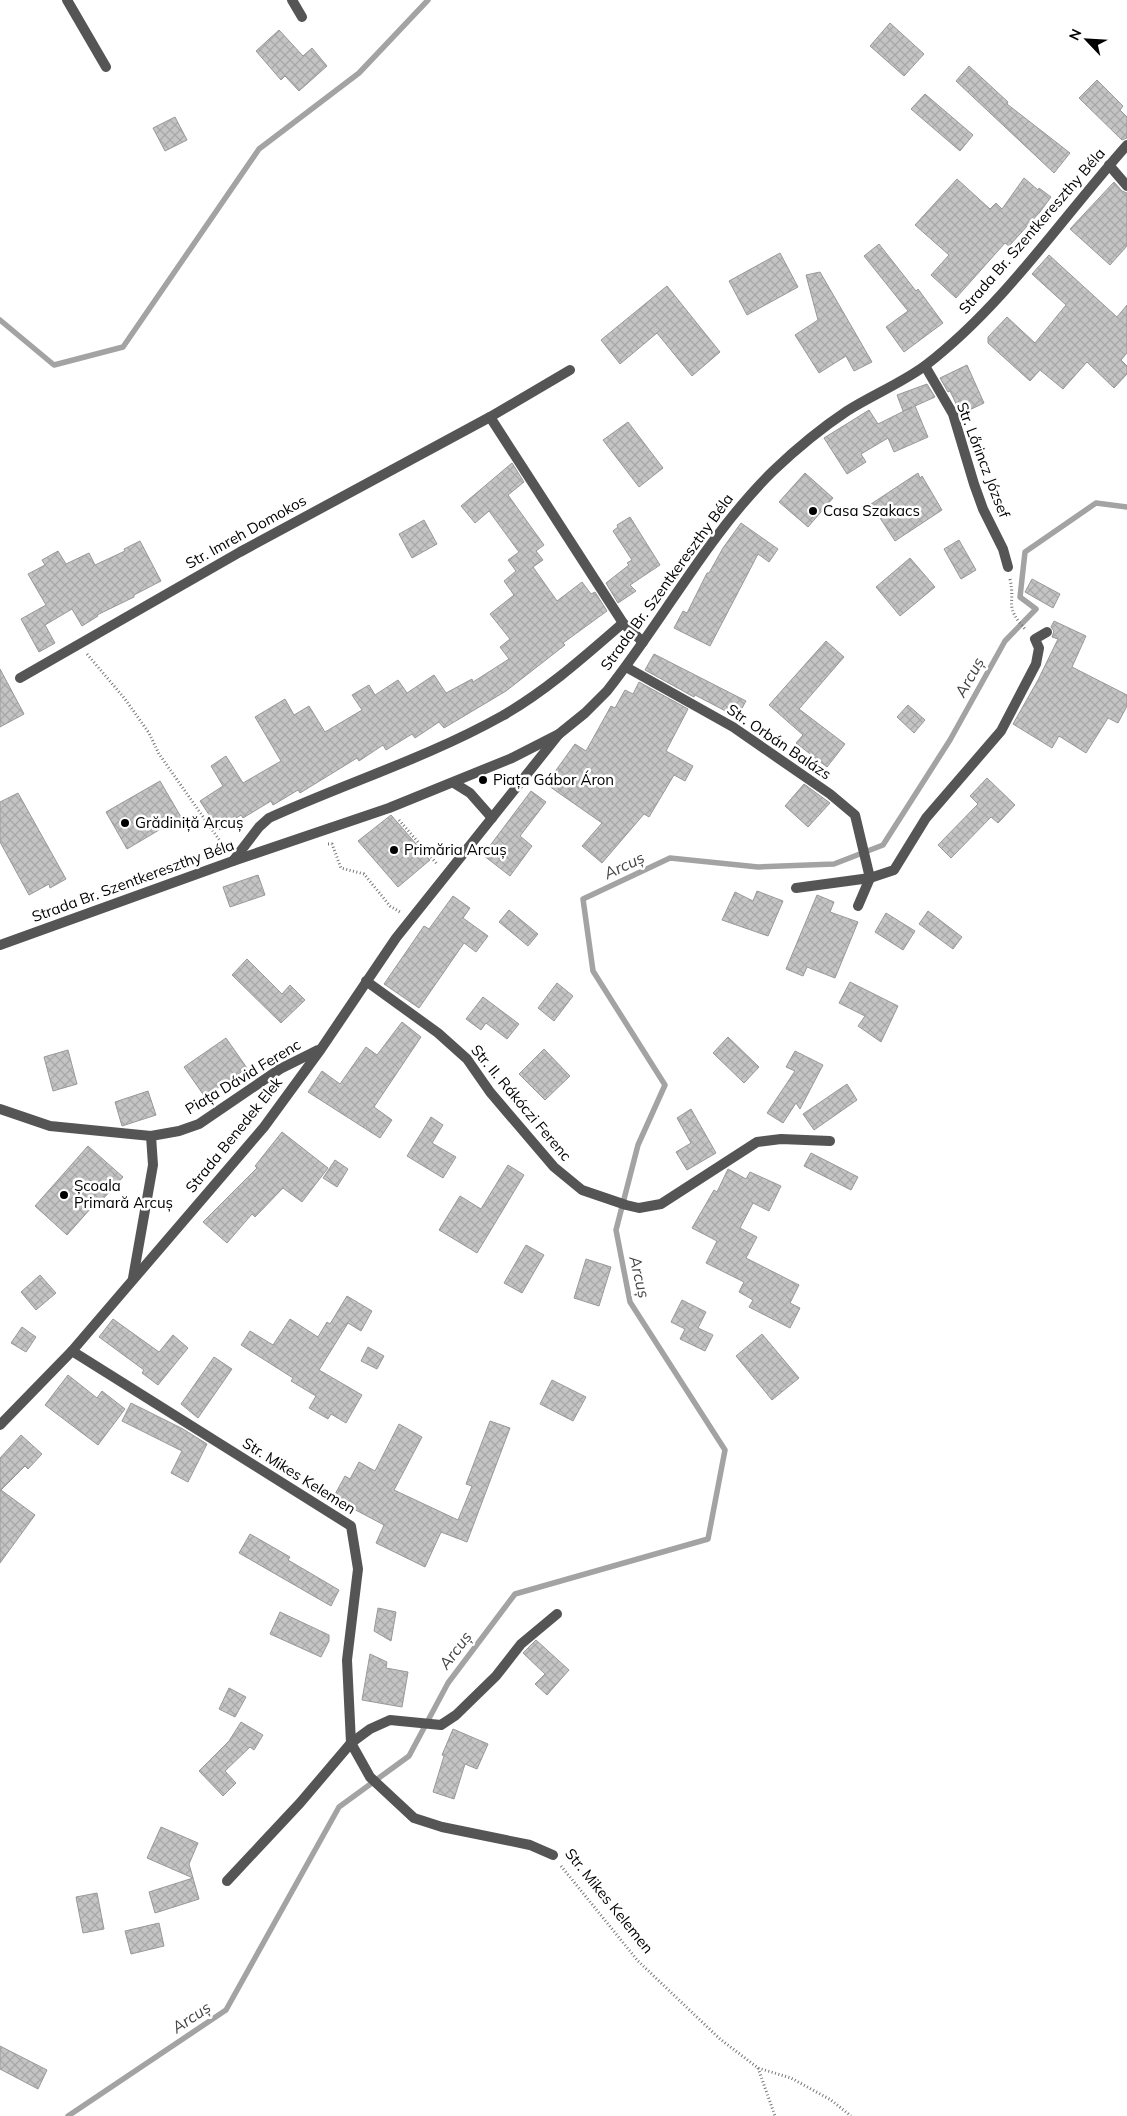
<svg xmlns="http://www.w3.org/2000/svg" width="1127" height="2116" font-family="Mulish,sans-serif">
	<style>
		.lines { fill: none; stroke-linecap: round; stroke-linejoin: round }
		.stream { stroke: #a3a3a3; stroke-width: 5.5 }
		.building { fill: url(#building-cross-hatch); stroke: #999 }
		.path { stroke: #777; stroke-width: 3; stroke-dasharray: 1 2.5; stroke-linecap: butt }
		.minor { stroke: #555; stroke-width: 10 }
		.tertiary { stroke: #555; stroke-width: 10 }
		.poi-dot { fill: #000; stroke: #fff; stroke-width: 2 }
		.labels { text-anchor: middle; stroke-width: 5; stroke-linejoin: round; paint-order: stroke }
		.street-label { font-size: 15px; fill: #000; stroke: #fff }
		.poi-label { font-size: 15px; fill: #000; stroke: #fff; text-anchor: start }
		.water-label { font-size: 16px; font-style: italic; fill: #444; stroke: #fff }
	</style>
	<defs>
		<pattern id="building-cross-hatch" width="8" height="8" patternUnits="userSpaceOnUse" patternTransform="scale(1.25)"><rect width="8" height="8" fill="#c4c4c4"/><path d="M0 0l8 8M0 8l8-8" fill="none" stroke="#a7a7a7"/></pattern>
	</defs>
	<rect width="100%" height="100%" fill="#fff"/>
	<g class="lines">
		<g class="stream">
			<path d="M0 320 54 365 123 347 259 149 359 73 428 0"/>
			<path d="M68 2116 226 2010 339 1807 409 1756 448 1683 515 1594 708 1539 725 1450 630 1302 616 1230 638 1145 665 1085 593 971 583 899 670 858 758 867 834 864 883 845 950 740 1005 641 1036 609 1020 597 1025 552 1096 503 1127 507"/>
		</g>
	</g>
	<g class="building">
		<path d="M890 23 924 54 904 76 870 46Z"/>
		<path d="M279 30 303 56 312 48 327 66 299 91 285 76 281 80 256 51Z"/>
		<path d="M969 66 1008 102 1007 104 1070 153 1054 173 956 81Z"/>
		<path d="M1097 80 1123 106 1120 110 1127 117V138L1122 140 1079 98Z"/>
		<path d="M925 94 973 135 960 151 911 109Z"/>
		<path d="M175 117 187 140 165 151 153 128Z"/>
		<path d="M1024 178 1038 190 1039 188 1051 197 1040 212 1009 246 1005 243 956 298 931 275 949 255 915 225 957 179 990 209 996 203 1002 209Z"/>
		<path d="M1114 182 1122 191 1127 193V246L1110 265 1070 229Z"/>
		<path d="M879 244 916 291 918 289 943 323 904 352 886 327 908 311 864 256Z"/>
		<path d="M780 253 798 287 747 315 729 281Z"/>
		<path d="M1049 255 1117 317 1127 305V353L1121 360 1127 366V374L1114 388 1087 362 1063 389 1040 370 1030 381 988 343V337L1007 317 1035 343 1066 305 1032 274Z"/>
		<path d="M820 272 872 362 854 371 846 356 819 373 795 335 818 320 806 275Z"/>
		<path d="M667 286 720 352 692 376 657 333 620 364 601 340Z"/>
		<path d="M967 365 984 403 961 414 950 391 948 392 940 378Z"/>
		<path d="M927 384 935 397 915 406 928 437 894 452 888 438 861 454 866 462 847 474 824 438 869 410 878 424 912 407 903 411 897 395Z"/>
		<path d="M628 422 663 468 639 487 603 440Z"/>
		<path d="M512 463 524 482 508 495 544 545 536 551 543 560 533 567 557 601 582 582 591 594 595 592 607 611 563 643 565 645 506 691 444 728 439 722 415 738 412 734 386 750 383 745 359 761 357 758 300 793 298 790 273 805 271 801 243 818 241 815 219 830 200 801 223 786 211 766 226 756 243 783 281 761 255 717 285 699 294 715 309 706 325 732 362 710 352 695 369 685 375 695 398 680 407 693 434 675 446 693 472 679 473 682 509 659 500 647 510 639 490 614 514 595 504 581 516 571 508 560 519 552 489 511 475 523 461 506Z"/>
		<path d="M805 473 833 498 808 527 779 502Z"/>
		<path d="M918 473 920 478 922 476 942 510 895 541 871 504Z"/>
		<path d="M630 517 660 565 630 585 636 591 618 603 606 583 629 565 627 563 632 560 613 531 618 527 617 525Z"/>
		<path d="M424 520 437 544 412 558 399 534Z"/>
		<path d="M741 523 778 549 769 562 758 554 710 646 674 628 683 611 687 613 707 573H709L723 548Z"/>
		<path d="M959 540 976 570 961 579 944 549Z"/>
		<path d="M140 541 161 581 134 595V597L97 615 98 616 82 626 72 609 45 625 55 643 39 652 21 619 46 605 28 574 45 565 42 560 58 551 66 564 89 553 95 565 125 551 124 549Z"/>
		<path d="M910 558 935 587 900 616 876 587Z"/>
		<path d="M1032 579 1060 594 1053 608 1025 592Z"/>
		<path d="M1054 621 1086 636 1072 667 1127 695V706L1118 723 1108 718 1086 753 1059 736 1052 748 1013 724 1038 680 1058 639 1052 637 1054 631 1051 627Z"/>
		<path d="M826 641 844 657 799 709 845 744 827 767 796 743 803 735 769 705Z"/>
		<path d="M654 654 746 701 737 717 695 695 694 697 645 670Z"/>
		<path d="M0 669 24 714 0 727Z"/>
		<path d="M639 682 688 709 666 751 693 766 685 781 674 775 649 817 644 814 602 863 582 846 602 823 546 784 575 744 586 751 611 706 615 708 625 690 633 694Z"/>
		<path d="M908 705 925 720 914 733 897 717Z"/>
		<path d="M987 778 1015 805 998 823 991 817 951 858 938 845 978 804 970 796Z"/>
		<path d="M160 781 181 817 127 849 106 812Z"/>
		<path d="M804 784 830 803 808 827 785 806Z"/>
		<path d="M531 791 546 802 520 836 532 846 510 876 483 855Z"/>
		<path d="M18 793 66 879 50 888 49 884 29 895 0 842V802Z"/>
		<path d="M391 815 430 860 398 887 358 841Z"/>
		<path d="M258 875 265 895 230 907 223 887Z"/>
		<path d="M757 891 783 901 768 936 722 920 735 892 753 901Z"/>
		<path d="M817 895 834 902 830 912 858 922 835 978 807 967 803 976 786 969Z"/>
		<path d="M453 896 470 908 463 918 488 936 476 952 464 943 419 1008 384 984 424 926 429 929Z"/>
		<path d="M509 910 538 934 528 946 499 922Z"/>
		<path d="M928 911 962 937 953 949 919 924Z"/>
		<path d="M886 913 915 931 903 950 875 932Z"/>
		<path d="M247 959 282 994 290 985 305 1000 281 1023 232 975Z"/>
		<path d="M850 982 898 1006 881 1042 858 1026 865 1016 839 1003Z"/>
		<path d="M557 983 573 996 554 1021 538 1008Z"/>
		<path d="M483 997 519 1024 507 1039 486 1023 481 1030 466 1019Z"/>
		<path d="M402 1022 421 1037 374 1107 392 1120 380 1138 308 1092 322 1071 340 1084 366 1047 377 1055Z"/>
		<path d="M728 1037 759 1067 744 1083 713 1053Z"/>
		<path d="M226 1038 247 1068 205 1097 184 1067Z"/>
		<path d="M544 1049 570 1076 545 1100 519 1074Z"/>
		<path d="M68 1050 77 1084 53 1091 44 1057Z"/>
		<path d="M795 1051 823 1065 800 1109 796 1103 783 1123 767 1113 795 1071 786 1067Z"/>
		<path d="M847 1084 857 1100 814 1130 803 1114Z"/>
		<path d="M148 1091 156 1115 122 1126 115 1102Z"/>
		<path d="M691 1109 716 1153 687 1170 676 1152 691 1143 677 1118Z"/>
		<path d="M431 1117 443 1125 432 1143 456 1157 443 1178 407 1156Z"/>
		<path d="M282 1132 328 1168 302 1202 283 1188 255 1217 252 1214 227 1243 203 1222 257 1168 255 1166Z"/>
		<path d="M88 1146 123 1177 102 1200 100 1198 67 1235 35 1206Z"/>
		<path d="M811 1153 858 1177 851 1190 804 1166Z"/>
		<path d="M335 1160 348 1169 337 1187 323 1178Z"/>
		<path d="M508 1165 524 1175 477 1253 439 1230 460 1196 481 1209Z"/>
		<path d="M728 1169 746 1179 750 1172 781 1186 769 1211 753 1203 740 1228 757 1237 746 1258 799 1285 790 1303 800 1308 790 1328 749 1307 753 1300 739 1292 744 1282 706 1263 717 1241 692 1228 714 1190 717 1192Z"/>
		<path d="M526 1245 544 1255 522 1293 504 1283Z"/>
		<path d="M586 1259 611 1267 599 1306 574 1298Z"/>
		<path d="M40 1275 56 1293 36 1310 21 1292Z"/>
		<path d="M347 1296 372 1311 361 1331 348 1323 319 1370 362 1395 346 1423 331 1414 328 1419 309 1408 316 1396 291 1381 293 1378 241 1345 250 1331 273 1345 290 1319 318 1337 327 1322 330 1324Z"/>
		<path d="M682 1300 706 1312 698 1328 713 1335 705 1351 680 1339 685 1329 671 1322Z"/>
		<path d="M113 1319 159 1352 173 1335 188 1348 158 1385 142 1373 144 1370 99 1337Z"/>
		<path d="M22 1327 36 1337 26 1352 11 1343Z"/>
		<path d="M762 1334 799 1378 772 1400 736 1356Z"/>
		<path d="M368 1347 384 1356 377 1369 361 1361Z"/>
		<path d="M214 1357 232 1369 198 1418 181 1404Z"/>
		<path d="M68 1375 97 1398 102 1391 125 1409 98 1445 45 1405Z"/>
		<path d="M552 1380 586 1397 573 1421 540 1404Z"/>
		<path d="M131 1403 183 1429 207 1444 188 1482 171 1473 182 1451 122 1421Z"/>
		<path d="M490 1421 510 1428 467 1542 441 1532 425 1567 376 1543 384 1525 333 1498 345 1476 350 1479 359 1462 375 1471 399 1424 422 1437 394 1490 458 1520 472 1486 466 1484Z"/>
		<path d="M21 1435 42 1454 28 1469 25 1466 1 1490 35 1515 0 1563V1458Z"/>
		<path d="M250 1534 290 1557 288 1560 339 1590 331 1606 239 1553Z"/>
		<path d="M378 1608 396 1612 391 1641 374 1631Z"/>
		<path d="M280 1612 329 1635V1641L321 1657 270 1634Z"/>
		<path d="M536 1640 569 1670 547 1695 535 1684 545 1674 523 1653Z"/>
		<path d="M370 1654 387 1662 386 1668 408 1672 402 1707 362 1700Z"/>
		<path d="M229 1688 246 1697 235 1717 219 1709Z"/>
		<path d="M241 1722 263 1735 254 1750 250 1747 225 1771 236 1783 223 1796 199 1771 229 1741Z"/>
		<path d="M453 1729 488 1744 477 1769 465 1764 454 1799 433 1792 444 1756 442 1755Z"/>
		<path d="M161 1827 198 1843 189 1864 199 1899 155 1913 149 1892 193 1878 147 1858Z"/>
		<path d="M97 1893 104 1929 83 1933 76 1897Z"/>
		<path d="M159 1923 164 1946 131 1954 125 1931Z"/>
		<path d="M0 2046 47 2070 38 2089 0 2069Z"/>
	</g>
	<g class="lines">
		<g class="path">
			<path d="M1010 579C1016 605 1003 605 1026 630"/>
			<path d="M87 654 125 699 149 733 159 754 225 848"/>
			<path d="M399 820 437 864"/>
			<path d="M328 844H332L341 868 364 874 390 906 400 912"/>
			<path d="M561 1866 638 1961 720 2039 758 2068 791 2078 831 2100 851 2116"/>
			<path d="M758 2068 775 2116"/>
		</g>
		<g class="minor">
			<path d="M67 0 106 67"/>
			<path d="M292 0 302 17"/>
			<path d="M1109 165 1127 186"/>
			<path d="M925 366 953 414 974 484 983 509 1003 549 1008 567"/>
			<path d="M490 417 623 623 643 642"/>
			<path d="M626 667 733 727 830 794 855 815 870 878 858 906"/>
			<path d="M20 678 240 552 490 417 570 370"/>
			<path d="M454 783 470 793 492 818"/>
			<path d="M233 861 259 827 269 818C346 783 429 757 502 716 546 691 585 656 623 623"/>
			<path d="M796 888 870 878 894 870 926 818 1001 731 1036 664 1039 648 1035 639 1047 632"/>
			<path d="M366 981 438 1033 467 1059 490 1092 554 1167 582 1190 626 1205 639 1208 661 1204 757 1142 781 1139 830 1141"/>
			<path d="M0 1109 50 1126 151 1136 179 1131 199 1124 280 1069 318 1050"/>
			<path d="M133 1278 153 1165 151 1136"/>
			<path d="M72 1351 351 1526 358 1569 347 1660 351 1743 370 1777 414 1818 442 1827 530 1845 553 1855"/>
			<path d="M0 1425 72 1351 264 1127 321 1049 396 938 559 734"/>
			<path d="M227 1881 300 1803 351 1743 370 1729 390 1720 441 1725 456 1715 496 1676 521 1644 557 1614"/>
		</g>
		<path class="tertiary" d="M0 945 233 861 389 808 512 758 559 734 585 713 607 691C664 619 707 536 773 471 796 449 820 429 847 411 872 395 902 383 926 365 1004 305 1062 218 1127 145"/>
	</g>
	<g class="poi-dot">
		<circle cx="813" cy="511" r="5"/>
		<circle cx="483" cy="780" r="5"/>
		<circle cx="125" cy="823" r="5"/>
		<circle cx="394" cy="850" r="5"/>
		<circle cx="64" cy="1195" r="5"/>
	</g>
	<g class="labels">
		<g class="street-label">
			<text transform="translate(1032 231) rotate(-49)" y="5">Strada Br. Szentkereszthy Béla</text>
			<text transform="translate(983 460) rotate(69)" y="5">Str. Lőrincz József</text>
			<text transform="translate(246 532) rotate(-29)" y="5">Str. Imreh Domokos</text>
			<text transform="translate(667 582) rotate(-54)" y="5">Strada Br. Szentkereszthy Béla</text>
			<text transform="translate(779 742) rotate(34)" y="5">Str. Orbán Balázs</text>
			<text transform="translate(133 881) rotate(-20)" y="5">Strada Br. Szentkereszthy Béla</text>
			<text transform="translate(243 1077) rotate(-31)" y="5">Piața Dávid Ferenc</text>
			<text transform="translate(521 1103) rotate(50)" y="5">Str. II. Rákóczi Ferenc</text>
			<text transform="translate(234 1135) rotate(-51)" y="5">Strada Benedek Elek</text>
			<text transform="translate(299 1476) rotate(32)" y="5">Str. Mikes Kelemen</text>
			<text transform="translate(609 1901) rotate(51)" y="5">Str. Mikes Kelemen</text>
		</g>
		<g class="poi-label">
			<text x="823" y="516">Casa Szakacs</text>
			<text x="493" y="785">Piața Gábor Áron</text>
			<text x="135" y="828">Grădiniță Arcuș</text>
			<text x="404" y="855">Primăria Arcuș</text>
			<text x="74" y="1191">Școala<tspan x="74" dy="17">Primară Arcuș</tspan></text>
		</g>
		<g class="water-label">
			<text transform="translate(969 677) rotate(-61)" y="6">Arcuș</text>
			<text transform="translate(624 865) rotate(-25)" y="6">Arcuș</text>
			<text transform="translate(640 1277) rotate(77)" y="6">Arcuș</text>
			<text transform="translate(455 1650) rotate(-53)" y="6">Arcuș</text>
			<text transform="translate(191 2017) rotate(-34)" y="6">Arcuș</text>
		</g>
	</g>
	<g transform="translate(1087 40) rotate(295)" stroke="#ffffff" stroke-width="4" paint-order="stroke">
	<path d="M0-4L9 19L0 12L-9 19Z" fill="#000000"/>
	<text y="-8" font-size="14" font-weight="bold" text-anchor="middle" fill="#000000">N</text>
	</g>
</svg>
